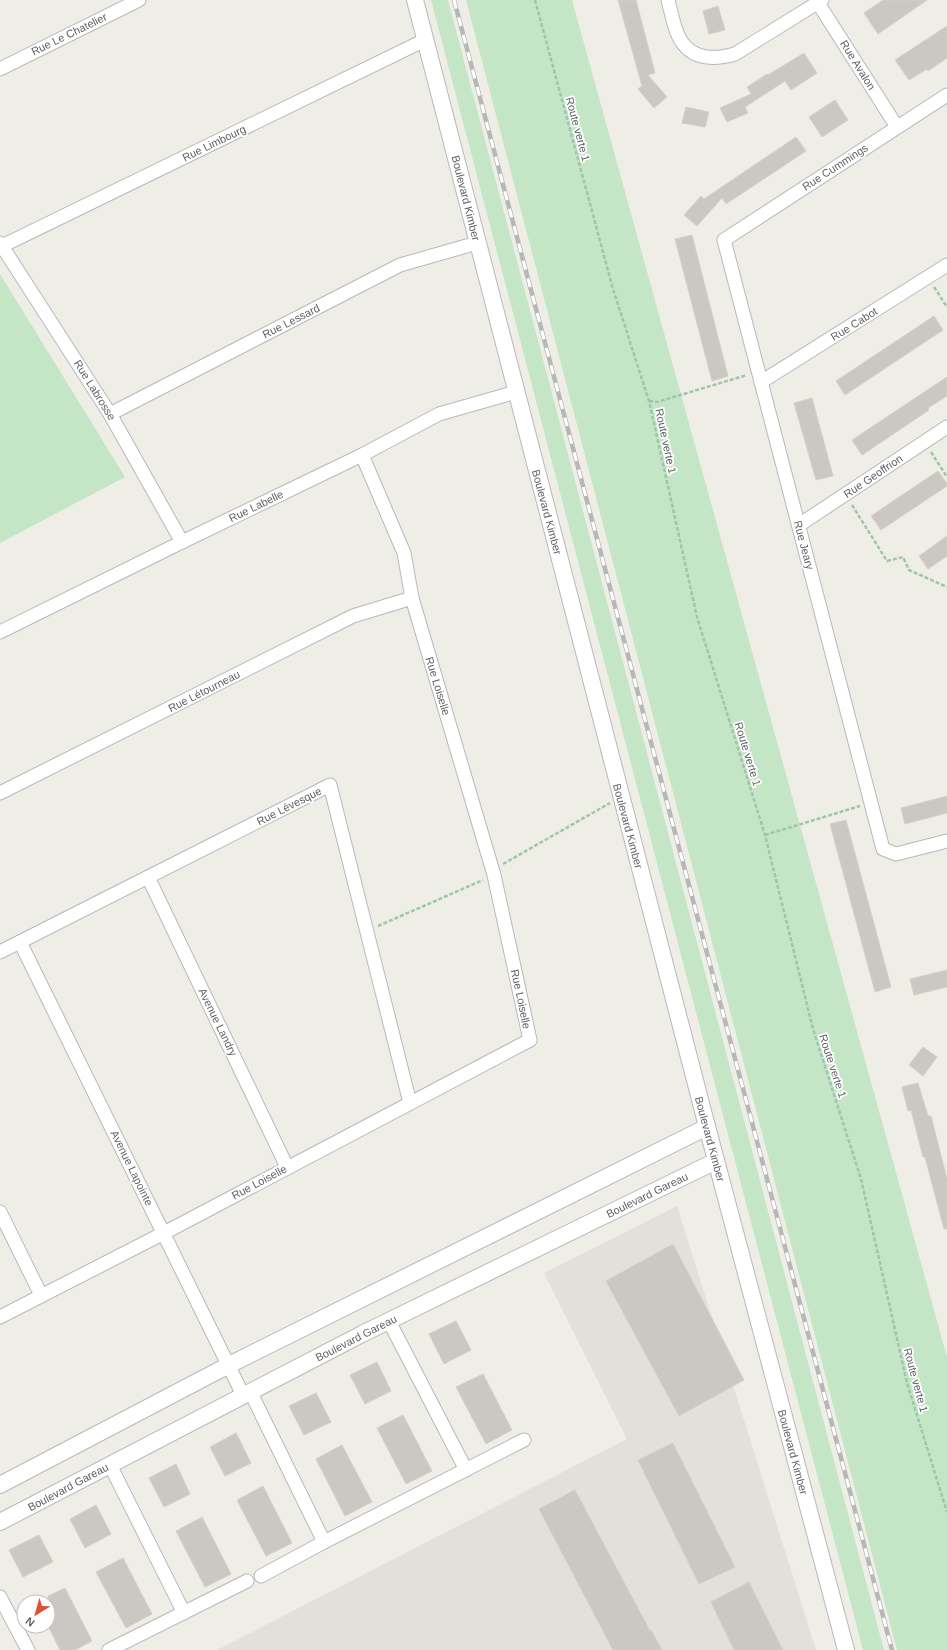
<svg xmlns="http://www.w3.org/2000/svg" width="947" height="1650" font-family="Arial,sans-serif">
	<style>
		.industrial { fill: #e1e0db }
		.green { fill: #c4e6c6 }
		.building { fill: #cbc8c4; stroke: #d4d0c5 }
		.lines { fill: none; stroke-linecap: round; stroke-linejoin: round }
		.minor-casing { stroke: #b7b8bc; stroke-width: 15 }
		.tertiary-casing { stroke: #b7b8bc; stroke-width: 18 }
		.path { stroke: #9ec6ab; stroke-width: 2.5; stroke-dasharray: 4 2; stroke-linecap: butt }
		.minor { stroke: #fff; stroke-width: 13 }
		.tertiary { stroke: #fff; stroke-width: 16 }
		.rail-casing { stroke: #b6b7b7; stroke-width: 4.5 }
		.rail { stroke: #fff; stroke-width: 3; stroke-dasharray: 9; stroke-linecap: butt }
		.labels { text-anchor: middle; stroke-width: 3.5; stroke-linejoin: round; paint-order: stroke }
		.street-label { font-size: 11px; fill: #5e6166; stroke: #fff }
	</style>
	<rect width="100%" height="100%" fill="#efeee6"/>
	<path class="industrial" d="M677 1206 816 1650H217L627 1439 544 1273Z"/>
	<g class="green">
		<path d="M431 0H448L884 1650H863Z"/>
		<path d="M466 0H572L947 1357V1650H897Z"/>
		<path d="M0 274 125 477 0 543Z"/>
	</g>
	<g class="building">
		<path d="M618 0H636L655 73 648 75 667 97 654 108 638 89 642 86Z"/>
		<path d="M883 0H927L878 34 864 13Z"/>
		<path d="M718 6 725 30 709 34 703 11Z"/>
		<path d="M947 26V58L928 71 927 69 909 80 895 60Z"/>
		<path d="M804 53 817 73 791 90 785 81 745 107 748 113 727 122 720 108 751 94 747 87 767 74 768 75Z"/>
		<path d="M835 100 848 120 822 137 809 117Z"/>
		<path d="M686 107 709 112 705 127 682 123Z"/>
		<path d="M796 137 806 151 726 204 722 198 697 226 684 215 701 196 704 199Z"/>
		<path d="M692 235 728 376 712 381 675 239Z"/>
		<path d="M934 316 943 330 845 395 836 381Z"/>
		<path d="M947 377V396L928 408 929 410 862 455 852 440Z"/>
		<path d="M812 398 833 476 816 480 794 403Z"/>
		<path d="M938 471 947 484V486L881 530 871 516Z"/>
		<path d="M947 536V556L928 569 919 556Z"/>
		<path d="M947 796V813L905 824 901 808Z"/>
		<path d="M846 820 891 987 875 992 830 824Z"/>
		<path d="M947 970V987L914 995 910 979Z"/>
		<path d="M923 1047 937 1057 923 1076 909 1065Z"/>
		<path d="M918 1083 928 1116H931L947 1179V1229H944L925 1157H923L911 1110 908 1111 902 1087Z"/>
		<path d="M673 1244 744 1380 679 1416 606 1281Z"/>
		<path d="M456 1321 471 1350 444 1364 429 1334Z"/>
		<path d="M377 1362 391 1391 365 1404 350 1375Z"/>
		<path d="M483 1374 512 1430 486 1444 456 1387Z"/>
		<path d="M316 1393 331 1422 304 1435 289 1406Z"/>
		<path d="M403 1415 432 1471 406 1484 377 1428Z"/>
		<path d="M236 1433 251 1463 225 1476 210 1447Z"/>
		<path d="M673 1443 735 1567 699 1584 638 1460Z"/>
		<path d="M342 1445 372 1502 345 1516 316 1459Z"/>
		<path d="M176 1464 190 1494 164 1507 149 1478Z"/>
		<path d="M263 1486 292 1543 266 1556 237 1500Z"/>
		<path d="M575 1490 650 1631 651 1630 662 1650H613L539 1509Z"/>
		<path d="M96 1505 111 1534 85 1548 70 1519Z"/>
		<path d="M202 1517 231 1574 205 1587 176 1531Z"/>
		<path d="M39 1535 53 1562 23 1577 9 1550Z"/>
		<path d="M123 1558 152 1614 126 1628 96 1572Z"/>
		<path d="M749 1582 783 1650H734L711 1602Z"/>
		<path d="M65 1588 92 1641 75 1650H60L48 1626V1596Z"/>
	</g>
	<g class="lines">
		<g class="minor-casing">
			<g id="minor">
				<path d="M668 0C671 11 674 29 680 39 692 60 714 60 735 54L822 0"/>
				<path d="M818 3 897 127"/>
				<path d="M0 69 139 0"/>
				<path d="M947 95 724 240 883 849 896 854 947 841"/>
				<path d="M0 243 110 414 182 542"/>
				<path d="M2 246 425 40"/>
				<path d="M761 382 947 265"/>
				<path d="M110 414 400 265 477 243"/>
				<path d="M799 525 947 427"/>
				<path d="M0 632 182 542 362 455 439 414 516 392"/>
				<path d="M0 793 353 616 412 598"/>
				<path d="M148 877 287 1167"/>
				<path d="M20 942 243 1395"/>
				<path d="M0 952 330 785 410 1103"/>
				<path d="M0 1212 41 1295"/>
				<path d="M0 1317 164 1233 530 1040 494 875 412 598 404 553 362 455"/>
				<path d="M389 1321 466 1470"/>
				<path d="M250 1391 324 1542"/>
				<path d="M110 1465 184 1613"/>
				<path d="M261 1576 324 1542 524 1440"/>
				<path d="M0 1597 28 1650"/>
				<path d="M109 1650 247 1581"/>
			</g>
		</g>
		<g class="tertiary-casing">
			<g id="tertiary">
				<path d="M415 0 704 1115 846 1650"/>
				<path d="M0 1485 229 1365 707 1127"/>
				<path d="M0 1522 362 1334 716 1161"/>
			</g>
		</g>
		<g class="path">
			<path d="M535 0 613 289 649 401 697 617 765 835 813 1029 861 1179 907 1383 947 1512"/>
			<path d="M934 287 947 307"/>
			<path d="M649 401 657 402 747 375"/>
			<path d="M931 452 947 477"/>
			<path d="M852 505 887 561 903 557 909 570 947 587"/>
			<path d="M765 835 860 806"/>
			<path d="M503 864 610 803"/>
			<path d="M378 926 483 880"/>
		</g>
		<use href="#minor" class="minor"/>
		<use href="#tertiary" class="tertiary"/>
		<g class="rail-casing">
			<path id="rail" d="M454 0 892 1650"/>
		</g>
		<use href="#rail" class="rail"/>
	</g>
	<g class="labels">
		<g class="street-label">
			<text transform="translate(69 34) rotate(-26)" y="4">Rue Le Chatelier</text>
			<text transform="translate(858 65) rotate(58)" y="4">Rue Avalon</text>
			<text transform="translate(578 129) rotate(75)" y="4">Route verte 1</text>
			<text transform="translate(214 143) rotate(-26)" y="4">Rue Limbourg</text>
			<text transform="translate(835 167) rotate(-33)" y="4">Rue Cummings</text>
			<text transform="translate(466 198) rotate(76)" y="4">Boulevard Kimber</text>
			<text transform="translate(291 321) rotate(-27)" y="4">Rue Lessard</text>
			<text transform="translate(854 324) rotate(-32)" y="4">Rue Cabot</text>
			<text transform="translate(95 390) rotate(58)" y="4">Rue Labrosse</text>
			<text transform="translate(666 441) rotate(78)" y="4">Route verte 1</text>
			<text transform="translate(873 476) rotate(-34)" y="4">Rue Geoffrion</text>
			<text transform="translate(256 506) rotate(-26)" y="4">Rue Labelle</text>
			<text transform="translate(547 512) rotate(75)" y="4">Boulevard Kimber</text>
			<text transform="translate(804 545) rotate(75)" y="4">Rue Jeary</text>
			<text transform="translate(438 686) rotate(73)" y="4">Rue Loiselle</text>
			<text transform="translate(204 691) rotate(-27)" y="4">Rue Létourneau</text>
			<text transform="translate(748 754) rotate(73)" y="4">Route verte 1</text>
			<text transform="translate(289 806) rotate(-27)" y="4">Rue Lévesque</text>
			<text transform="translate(628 826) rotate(75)" y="4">Boulevard Kimber</text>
			<text transform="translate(521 999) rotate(78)" y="4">Rue Loiselle</text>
			<text transform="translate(218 1022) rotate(64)" y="4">Avenue Landry</text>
			<text transform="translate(833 1066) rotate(72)" y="4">Route verte 1</text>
			<text transform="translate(710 1139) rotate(75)" y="4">Boulevard Kimber</text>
			<text transform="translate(132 1168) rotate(64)" y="4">Avenue Lapointe</text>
			<text transform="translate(259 1182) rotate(-28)" y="4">Rue Loiselle</text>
			<text transform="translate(647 1195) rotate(-26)" y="4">Boulevard Gareau</text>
			<text transform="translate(356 1338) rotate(-27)" y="4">Boulevard Gareau</text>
			<text transform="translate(916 1380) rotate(75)" y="4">Route verte 1</text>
			<text transform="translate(793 1452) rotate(75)" y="4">Boulevard Kimber</text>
			<text transform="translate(68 1487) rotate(-28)" y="4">Boulevard Gareau</text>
		</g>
	</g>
	<g transform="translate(36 1614) rotate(217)"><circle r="19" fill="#ffffff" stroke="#bfc0c2"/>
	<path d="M0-3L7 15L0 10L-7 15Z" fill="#e34e39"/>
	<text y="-6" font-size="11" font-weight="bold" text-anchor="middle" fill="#5e6166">N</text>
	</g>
</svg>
